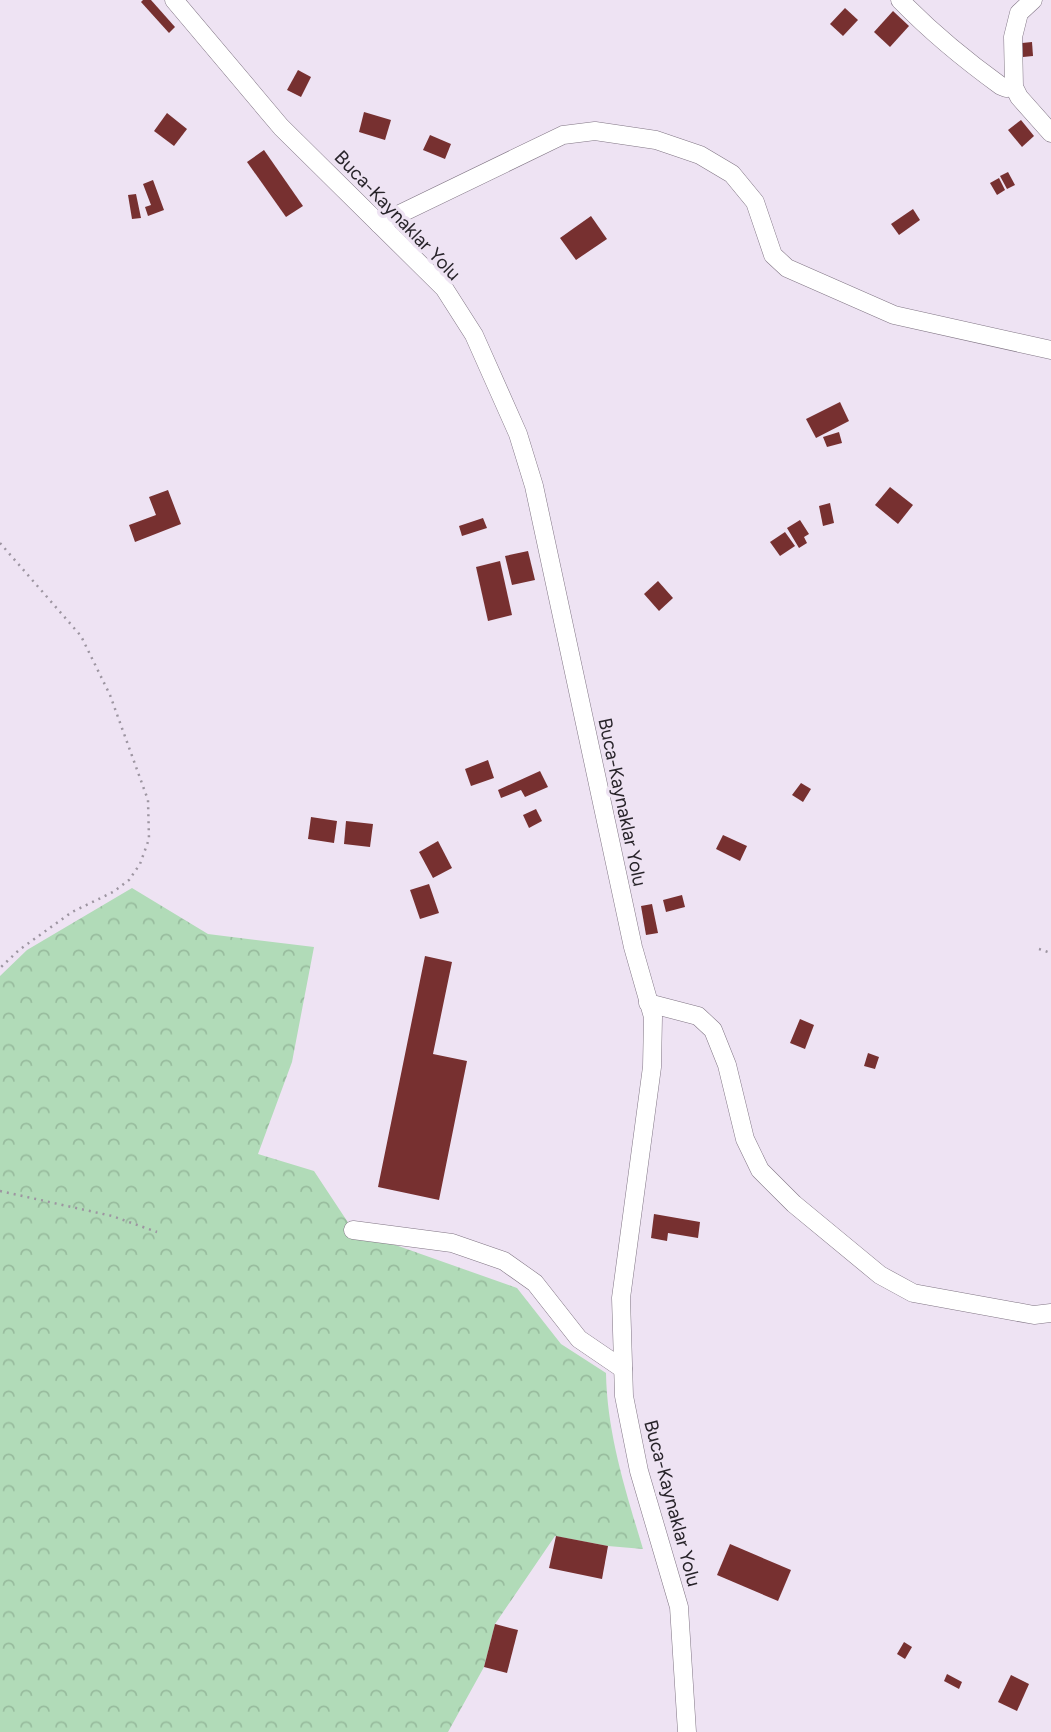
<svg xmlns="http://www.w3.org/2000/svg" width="1051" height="1732" font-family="Figtree,sans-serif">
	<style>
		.forest { fill: url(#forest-crowns) }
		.building { fill: #773030 }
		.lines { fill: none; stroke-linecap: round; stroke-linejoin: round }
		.minor-casing { stroke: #807584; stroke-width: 19 }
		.path { stroke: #9d95a1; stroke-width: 2.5; stroke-dasharray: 2 5; stroke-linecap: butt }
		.minor { stroke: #fff; stroke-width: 18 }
		.labels { text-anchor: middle; stroke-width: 7; stroke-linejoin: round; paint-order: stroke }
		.street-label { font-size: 19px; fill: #28242a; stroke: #eee3f3 }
	</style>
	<defs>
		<pattern id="forest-crowns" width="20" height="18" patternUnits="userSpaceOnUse" patternTransform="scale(1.75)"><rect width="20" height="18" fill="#b1dbb8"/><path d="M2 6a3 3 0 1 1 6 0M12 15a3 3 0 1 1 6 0" fill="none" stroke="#98bc9e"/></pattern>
	</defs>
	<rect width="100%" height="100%" fill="#eee3f3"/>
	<path class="forest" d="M132 888 208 934 314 947 292 1062 258 1154 314 1171 353 1230 517 1288 561 1344 606 1373C607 1434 626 1492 643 1549L608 1546 555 1536 495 1624 484 1667 448 1732H0V976L27 950Z"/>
	<g class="building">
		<path d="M143 0H151L175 27 169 33 141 2Z"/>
		<path d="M845 8 858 20 843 36 830 24Z"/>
		<path d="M893 11 909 26 890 47 874 32Z"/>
		<path d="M1032 42 1033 56 1023 57 1022 43Z"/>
		<path d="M298 70 311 77 301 97 287 90Z"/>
		<path d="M364 112 391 120 385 140 359 132Z"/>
		<path d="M167 113 187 129 174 146 154 131Z"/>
		<path d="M1021 120 1034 136 1022 147 1008 130Z"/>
		<path d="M430 135 451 144 445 159 423 150Z"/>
		<path d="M264 150 303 206 286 217 247 162Z"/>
		<path d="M1008 172 1015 185 1007 189 1000 176Z"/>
		<path d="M999 178 1005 190 997 195 990 183Z"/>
		<path d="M153 180 164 210 148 216 145 207 151 205 143 184Z"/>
		<path d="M136 194 141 218 132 219 128 195Z"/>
		<path d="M913 209 920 220 899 235 891 224Z"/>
		<path d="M591 216 607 239 576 260 560 238Z"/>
		<path d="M840 402 849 421 816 438 806 419Z"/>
		<path d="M839 432 842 443 827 447 823 437Z"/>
		<path d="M890 487 913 505 898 524 875 505Z"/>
		<path d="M168 490 181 524 135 542 129 525 156 515 149 497Z"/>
		<path d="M830 503 834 523 823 526 819 506Z"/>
		<path d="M483 518 487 528 462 536 459 526Z"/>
		<path d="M800 520 809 534 804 537 807 543 799 548 787 528Z"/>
		<path d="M785 532 795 546 780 556 770 542Z"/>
		<path d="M528 551 535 580 512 585 505 556Z"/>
		<path d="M500 561 512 615 488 621 476 567Z"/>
		<path d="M658 581 673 598 659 611 644 594Z"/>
		<path d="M488 760 494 778 471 786 465 769Z"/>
		<path d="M540 771 548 787 525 797 521 790 501 798 498 790Z"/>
		<path d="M801 783 811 789 803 802 792 795Z"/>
		<path d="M536 809 542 821 529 828 523 815Z"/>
		<path d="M311 817 337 821 334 843 308 839Z"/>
		<path d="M346 821 373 824 370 847 344 844Z"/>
		<path d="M723 835 747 846 740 861 716 849Z"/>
		<path d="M438 841 452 868 433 878 419 852Z"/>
		<path d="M429 884 439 913 420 919 410 890Z"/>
		<path d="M682 895 685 907 666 912 663 900Z"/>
		<path d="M652 904 658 933 646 935 641 906Z"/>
		<path d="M425 956 452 962 433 1054 467 1061 439 1200 378 1187Z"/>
		<path d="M800 1019 814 1025 805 1049 790 1043Z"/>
		<path d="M868 1053 879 1057 875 1069 864 1066Z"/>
		<path d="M654 1214 700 1222 698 1238 668 1233 667 1241 651 1238Z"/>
		<path d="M556 1536 608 1546 602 1579 549 1568Z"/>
		<path d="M730 1544 791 1570 778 1601 717 1575Z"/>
		<path d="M495 1624 518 1630 507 1673 484 1667Z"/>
		<path d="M904 1642 912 1647 905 1659 897 1654Z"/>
		<path d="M947 1674 962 1682 959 1689 944 1681Z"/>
		<path d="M1011 1675 1029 1684 1017 1711 998 1702Z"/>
	</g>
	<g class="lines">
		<g class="minor-casing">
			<g id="minor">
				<path d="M174 0 281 127 444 288 474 335 518 434 534 486 633 947 653 1017 652 1067 621 1298 624 1396 639 1471 679 1607 687 1732"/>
				<path d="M900 0C931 32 965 60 1001 86L1006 88 1014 87"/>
				<path d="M1033 0 1019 13 1013 37 1014 87 1019 97 1051 133"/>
				<path d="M379 224 563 135 595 131 656 140 700 155 732 174 755 202 773 255 787 268 894 315 1051 350"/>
				<path d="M648 1003 698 1016 713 1030 727 1065 745 1139 760 1170 794 1204 880 1275 913 1293 1034 1315 1051 1313"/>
				<path d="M353 1230 452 1243 504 1261 535 1283 579 1339 623 1369"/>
			</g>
		</g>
		<g class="path">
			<path d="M0 543 81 636 110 695 148 800 149 839 140 864 129 880 113 892 72 912 19 950 0 968"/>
			<path d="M1039 949 1051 953"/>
			<path d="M0 1191 112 1216 157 1232"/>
		</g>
		<use href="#minor" class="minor"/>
	</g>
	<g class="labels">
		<g class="street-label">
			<text transform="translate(398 215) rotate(46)" y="7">Buca-Kaynaklar Yolu</text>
			<text transform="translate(623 802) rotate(78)" y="7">Buca-Kaynaklar Yolu</text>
			<text transform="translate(673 1503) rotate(75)" y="7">Buca-Kaynaklar Yolu</text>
		</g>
	</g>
</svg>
